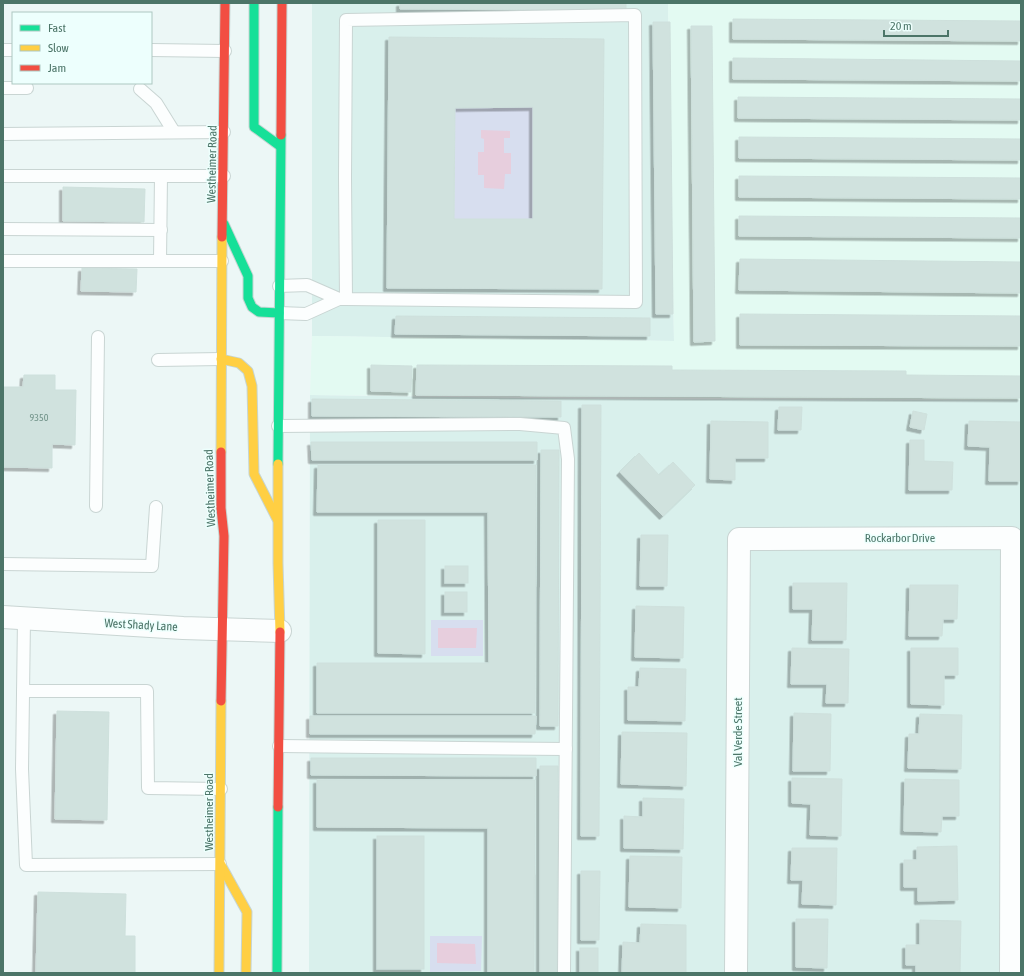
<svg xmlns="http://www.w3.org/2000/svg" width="1024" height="976" font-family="'Asap Condensed',sans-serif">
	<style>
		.residential { fill: #d9f0ec }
		.commercial { fill: #e3faf2 }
		.green { fill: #d7deef }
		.water { fill: #e7cedd }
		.building { fill: #d0e2de; stroke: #cee0dc; fill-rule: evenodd; filter: url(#shadow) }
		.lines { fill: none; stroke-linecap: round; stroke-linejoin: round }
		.lane-casing { stroke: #c9d5d3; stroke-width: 14 }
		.street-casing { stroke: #c9d5d3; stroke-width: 24 }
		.fast-casing { stroke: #c6d5d2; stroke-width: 11 }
		.slow-casing { stroke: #c6d5d2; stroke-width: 11 }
		.jam-casing { stroke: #c6d5d2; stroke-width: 11 }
		.lane { stroke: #fcfefe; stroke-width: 12 }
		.street { stroke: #fcfefe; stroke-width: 22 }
		.fast { stroke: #16e098; stroke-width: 9 }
		.slow { stroke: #ffcf43; stroke-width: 9 }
		.jam { stroke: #f24e42; stroke-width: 9 }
		.labels { text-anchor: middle; stroke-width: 3; stroke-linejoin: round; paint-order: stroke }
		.number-label { font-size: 10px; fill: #709288 }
		.street-label { font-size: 12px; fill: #4c7568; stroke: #edfffd }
	</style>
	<defs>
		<filter id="shadow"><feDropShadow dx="-3.5" dy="3.5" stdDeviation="0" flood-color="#0004"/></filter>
	</defs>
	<rect width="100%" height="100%" fill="#ecf7f6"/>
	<g class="residential">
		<path d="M312 3H668L674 341 312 336Z"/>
		<path d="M310 395 608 399 1021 400V973H309Z"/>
	</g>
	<path class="commercial" d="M668 3H1021V400L310 395 312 336 674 341Z"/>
	<g class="green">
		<path d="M533 107V219H454L455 108Z"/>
		<rect x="431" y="620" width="52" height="36"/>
		<path d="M430 936H482L481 971 430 972Z"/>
	</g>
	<g class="water">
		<path d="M481 130 510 131V138H504V153H511V174H505L504 189 484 188V175H478V152H484V139L481 138Z"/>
		<path d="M438 628H477L476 648H438Z"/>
		<path d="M437 943 475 944 476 964 437 963Z"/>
	</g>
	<g class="building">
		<path d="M400 3H626V10L400 9Z"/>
		<path d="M733 19 1021 21V41L733 39Z"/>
		<path d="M653 22H670L673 314H656Z"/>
		<path d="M691 26H712L715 341 694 342Z"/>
		<path d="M389 37 604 39 602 289 387 288ZM533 107V219H454L455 108Z"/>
		<path d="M733 58 1021 61V81L733 79Z"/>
		<path d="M738 97 1021 99V120L738 118Z"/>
		<path d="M739 137 1021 139V160L739 158Z"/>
		<path d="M739 176 1021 178V199L739 197Z"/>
		<path d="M63 187 145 189 144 222 63 221Z"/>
		<path d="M739 216 1021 218V238L739 236Z"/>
		<path d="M740 259 1021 262V293L739 290Z"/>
		<path d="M82 268 137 269 136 292 81 291Z"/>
		<path d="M740 314 1021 316V346L740 345Z"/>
		<path d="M396 316 650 318V336L395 334Z"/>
		<path d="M371 365 412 366 411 392 371 391Z"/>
		<path d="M417 365 672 366V370L906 371V375L1021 376V398L416 395Z"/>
		<path d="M24 375H55V390H76L75 445 52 444V468L3 467V387H23Z"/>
		<path d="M312 399 561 401V417L312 416Z"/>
		<path d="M582 405H601L599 836H581Z"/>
		<path d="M779 407H802L801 430H778Z"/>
		<path d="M913 411 927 414 924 430 910 427Z"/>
		<path d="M711 421 768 422V458H735V480L710 479Z"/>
		<path d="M969 421 1021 422V481H989L990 447 968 446Z"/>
		<path d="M910 440H924V461L953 462 952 490H909Z"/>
		<path d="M311 442H537V460H312Z"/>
		<path d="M541 450H559L558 726H540Z"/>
		<path d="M639 453 659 475 673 462 695 485 663 516 620 472Z"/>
		<path d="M318 465H536L535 713H317V663H489L488 512H317Z"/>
		<path d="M378 520H425V654L378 653Z"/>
		<path d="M641 535H668L667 586H640Z"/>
		<rect x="445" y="566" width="23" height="17"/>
		<path d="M793 583H847L846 640H812L813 609H793Z"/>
		<path d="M910 585H958L957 619H943L942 636H909Z"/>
		<rect x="445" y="592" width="22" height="20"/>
		<path d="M636 606 684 607 683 658 635 657Z"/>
		<path d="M792 648 849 649 848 703H826L827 684H791Z"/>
		<path d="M911 648H958V675H944V705L911 704Z"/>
		<path d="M640 668 686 669 685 721 628 720V687H639Z"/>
		<path d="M57 711 109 712 107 820 55 819Z"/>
		<path d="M794 713 831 714 830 771H793Z"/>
		<path d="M920 714 962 715 961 769 908 768 909 734H919Z"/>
		<path d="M310 716H536L535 734H310Z"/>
		<path d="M622 732 687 733 686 786 621 784Z"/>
		<path d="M311 758H536V776L311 775Z"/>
		<path d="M540 766H558L557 973H540Z"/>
		<path d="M792 778 842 779 841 836 810 835 811 804 792 803Z"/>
		<path d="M905 779 959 780V816H942L941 832 904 831Z"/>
		<path d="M317 780H535L534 973H488V828L317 827Z"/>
		<path d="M643 798 684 799 683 849 624 848V816L643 817Z"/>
		<rect x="377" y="836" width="47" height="133"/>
		<path d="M957 846 958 900 918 901V887H904V860H917V847Z"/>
		<path d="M792 848H837L836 905 802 904 803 880H791Z"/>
		<path d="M630 856 682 857 681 908 629 907Z"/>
		<path d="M581 871H600L599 940H581Z"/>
		<path d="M38 892 126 894 125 936H135V973H36Z"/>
		<path d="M796 919H828L827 968 796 967Z"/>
		<path d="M920 920 961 921 960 973H916V965H906V945H920Z"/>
		<path d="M641 924 686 925V973H622L623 942 640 943Z"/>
		<rect x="580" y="948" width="18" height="25"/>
	</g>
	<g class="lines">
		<g class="lane-casing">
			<g id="lane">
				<path d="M3 50H13"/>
				<path d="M151 50 225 51"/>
				<path d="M3 88H27"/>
				<path d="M140 89 156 103 174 132"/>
				<path d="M3 134 224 132"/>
				<path d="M3 176H161"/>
				<path d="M3 229 161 230"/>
				<path d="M3 261H160"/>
				<path d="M222 261H160L161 176H224"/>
				<path d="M279 286 307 285 339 299H346L345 177 346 20 635 15 636 302 346 299"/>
				<path d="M279 313 306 314 339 299"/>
				<path d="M158 360 221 359"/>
				<path d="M278 426 520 424 564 428 568 459 564 973"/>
				<path d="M96 506 98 337"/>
				<path d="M3 564 152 566 156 507"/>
				<path d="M24 619 22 769 26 865 220 864"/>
				<path d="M23 691H147L148 788 221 789"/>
				<path d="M279 746 566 749"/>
			</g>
		</g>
		<g class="street-casing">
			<g id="street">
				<path d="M3 617 183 628 280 631"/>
				<path d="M736 973 739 539 1012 538 1011 973"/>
			</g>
		</g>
		<g class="fast-casing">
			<g id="fast">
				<path d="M254 3V127L280 146"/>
				<path d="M224 224 248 276V298L252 307 259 312 279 313"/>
				<path d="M278 464 281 135"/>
				<path d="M277 973 278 807"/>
			</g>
		</g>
		<g class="slow-casing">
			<g id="slow">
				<path d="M221 359 239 363 248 371 252 386 254 474 277 519"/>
				<path d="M221 452 222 237"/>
				<path d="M278 464V563L280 632"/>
				<path d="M221 865 247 912 246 973"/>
				<path d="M219 973 221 701"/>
			</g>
		</g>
		<g class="jam-casing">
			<g id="jam">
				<path d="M281 135 282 3"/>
				<path d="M222 237 225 3"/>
				<path d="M221 452V508L224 536 221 701"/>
				<path d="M278 807 280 632"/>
			</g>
		</g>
		<use href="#lane" class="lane"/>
		<use href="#street" class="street"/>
		<use href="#fast" class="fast"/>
		<use href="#slow" class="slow"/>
		<use href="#jam" class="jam"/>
	</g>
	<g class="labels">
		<g class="number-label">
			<text x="39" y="421">9350</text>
		</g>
		<g class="street-label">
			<text transform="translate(212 164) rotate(-89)" y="4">Westheimer Road</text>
			<text transform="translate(210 488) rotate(-92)" y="4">Westheimer Road</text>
			<text x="900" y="542">Rockarbor Drive</text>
			<text transform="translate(141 625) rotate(3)" y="4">West Shady Lane</text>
			<text transform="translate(738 732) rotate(-90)" y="4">Val Verde Street</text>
			<text transform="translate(209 812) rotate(-90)" y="4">Westheimer Road</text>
		</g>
	</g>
	<rect width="1024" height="976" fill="none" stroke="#4c7568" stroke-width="8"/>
	<rect x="12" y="12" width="140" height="72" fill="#edfffd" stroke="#adc8c1"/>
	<rect x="20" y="25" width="20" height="6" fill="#16e098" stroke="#adc8c1"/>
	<text x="48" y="32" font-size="12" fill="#4c7568">Fast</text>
	<rect x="20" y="45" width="20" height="6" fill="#ffcf43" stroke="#adc8c1"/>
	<text x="48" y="52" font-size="12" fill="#4c7568">Slow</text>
	<rect x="20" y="65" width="20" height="6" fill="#f24e42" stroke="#adc8c1"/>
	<text x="48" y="72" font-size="12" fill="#4c7568">Jam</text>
	<path d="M884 30v6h64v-6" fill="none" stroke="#4c7568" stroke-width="2"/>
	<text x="890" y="30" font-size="12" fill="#4c7568" stroke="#edfffd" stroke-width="3" paint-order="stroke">20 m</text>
</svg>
